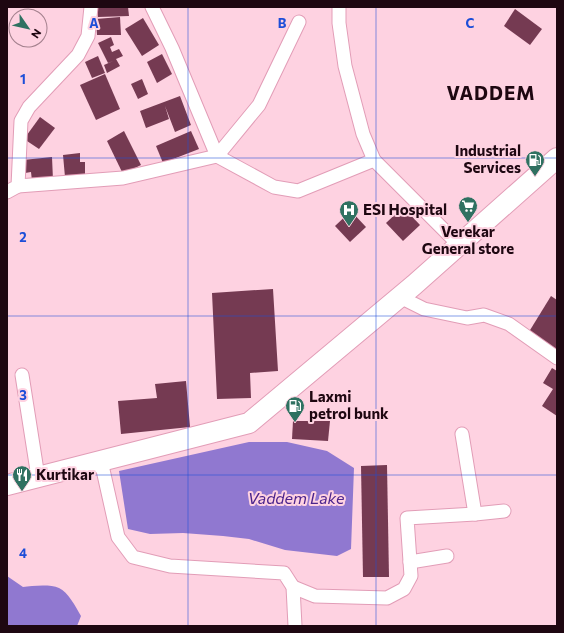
<svg xmlns="http://www.w3.org/2000/svg" width="564" height="633" font-family="Commissioner,sans-serif">
	<style>
		.water { fill: #9078d0 }
		.building { fill: #753a52 }
		.lines { fill: none; stroke-linecap: round; stroke-linejoin: round }
		.minor-casing { stroke: #e29db7; stroke-width: 15 }
		.primary-casing { stroke: #e29db7; stroke-width: 22 }
		.minor { stroke: #fff; stroke-width: 13 }
		.primary { stroke: #fff; stroke-width: 20 }
		.grid { fill: none; stroke: #1d4ed8; stroke-width: 1; stroke-opacity: 0.55 }
		.labels { text-anchor: middle; stroke-width: 4; stroke-linejoin: round; paint-order: stroke }
		.poi-label { font-size: 15px; font-weight: bold; fill: #1e0711; stroke: #fed2e1; text-anchor: start }
		.water-label { font-size: 16px; font-style: italic; fill: #4c248c; stroke: #fed2e1 }
		.district-label { font-size: 19px; font-weight: bold; letter-spacing: 1px; fill: #1e0711; stroke: #fed2e1 }
		.grid-label { font-size: 13px; text-anchor: middle; font-weight: bold; fill: #1d4ed8; stroke: #fed2e1; stroke-width: 4; stroke-linejoin: round; paint-order: stroke }
	</style>
	<rect width="100%" height="100%" fill="#fed2e1"/>
	<g class="water">
		<path d="M249 442H287L327 451 354 468 351 549 337 556 285 550 249 539 223 536 183 533 150 534 128 529 119 471Z"/>
		<path d="M7 576 23 587C32 586 50 584 59 588 68 592 76 607 81 616L77 626H7Z"/>
	</g>
	<g class="building">
		<path d="M97 7H128L129 16 98 17Z"/>
		<path d="M515 9 542 29 530 45 504 26Z"/>
		<path d="M120 17 121 35H97L96 19Z"/>
		<path d="M143 18 159 45 142 56 125 29Z"/>
		<path d="M111 37 114 45 110 47 112 52 119 49 123 56 116 59 120 66 107 73 104 65 113 61 108 63 98 43Z"/>
		<path d="M162 54 172 74 157 83 147 62Z"/>
		<path d="M98 56 105 73 92 78 85 62Z"/>
		<path d="M105 74 120 109 96 120 80 85Z"/>
		<path d="M142 79 148 94 138 99 131 84Z"/>
		<path d="M180 96 191 125 175 132 165 106 169 119 146 128 140 111Z"/>
		<path d="M40 117 55 128 39 149 24 139Z"/>
		<path d="M124 131 141 165 123 174 107 141Z"/>
		<path d="M191 131 199 149 163 163 156 146Z"/>
		<path d="M80 153V162H85V175L65 177 63 155Z"/>
		<path d="M52 157 53 180 32 181 31 172 25 173 23 160Z"/>
		<path d="M403 207 420 225 403 241 386 223Z"/>
		<path d="M351 211 366 227 350 242 335 226Z"/>
		<path d="M273 289 278 371 250 373 251 398 217 399 212 293Z"/>
		<path d="M551 296 557 300V354L527 335Z"/>
		<path d="M552 368 557 371V416L542 406 553 389 543 383Z"/>
		<path d="M186 381 190 427 121 434 118 401 157 398 155 384Z"/>
		<path d="M293 421H330L328 441 292 439Z"/>
		<path d="M387 465 389 577H363L361 466Z"/>
	</g>
	<g class="lines">
		<g class="minor-casing">
			<g id="minor">
				<path d="M152 7 172 48 217 156 274 187 298 191 374 160"/>
				<path d="M339 7V23L345 66 363 134 374 160 459 245"/>
				<path d="M18 186 123 178 217 156 259 105 299 22"/>
				<path d="M7 192 18 186 21 121 29 107 78 55 88 36 91 7"/>
				<path d="M400 297 424 309 467 318 484 315 509 324 557 358"/>
				<path d="M22 375 38 477"/>
				<path d="M462 434 475 514"/>
				<path d="M101 461 118 537 133 557 170 566 284 573 293 587 295 626"/>
				<path d="M410 562 447 556"/>
				<path d="M293 587 315 596 387 598 404 589 411 576 407 518 475 514 504 511"/>
			</g>
		</g>
		<g class="primary-casing">
			<path id="primary" d="M7 485 249 423 414 285 557 158"/>
		</g>
		<use href="#minor" class="minor"/>
		<use href="#primary" class="primary"/>
	</g>
	<path class="grid" d="M188 7V626M376 7V626M7 158H557M7 316H557M7 475H557"/>
	<defs>
		<g id="fuel-pin" transform="scale(1)"><path d="M0 17L-7.5 6A9.5 9.5 0 1 1 7.5 6Z" fill="#2f7161" stroke="#fed2e1"/><path d="M-5.5-6h7V0h2V4h1.3V-2.5L3-4.5l.8-.8L6-3V5H2.5V1h-1V6h-7ZM-4.2-4.7v3.2H.2V-4.7Z" fill="#fff"/></g>
		<g id="supermarket-pin" transform="scale(1)"><path d="M0 17L-7.5 6A9.5 9.5 0 1 1 7.5 6Z" fill="#2f7161" stroke="#fed2e1"/><path d="M-6-5.5h2.5l.6 2H6L4.5 2H-2.5L-4.4-4H-6ZM-1.5 3.2a1.3 1.3 0 1 0 .1 0ZM3 3.2a1.3 1.3 0 1 0 .1 0Z" fill="#fff"/></g>
		<g id="hospital-pin" transform="scale(1)"><path d="M0 17L-7.5 6A9.5 9.5 0 1 1 7.5 6Z" fill="#2f7161" stroke="#fed2e1"/><path d="M-5-5h3v3.5h4V-5h3V5h-3V1.5h-4V5h-3Z" fill="#fff"/></g>
		<g id="restaurant-pin" transform="scale(1)"><path d="M0 17L-7.5 6A9.5 9.5 0 1 1 7.5 6Z" fill="#2f7161" stroke="#fed2e1"/><path d="M-5-6h1v4h1v-4h1v4h1v-4h1v5L-1.5 .5V6h-2V.5L-5-1ZM5-6V6H3V1.5H1.5Q1.5-4 5-6Z" fill="#fff"/></g>
	</defs>
	<g fill-rule="evenodd">
		<use href="#fuel-pin" x="535" y="160"/>
		<use href="#supermarket-pin" x="468" y="206"/>
		<use href="#hospital-pin" x="349" y="210"/>
		<use href="#fuel-pin" x="295" y="406"/>
		<use href="#restaurant-pin" x="22" y="475"/>
	</g>
	<g class="labels">
		<g class="poi-label">
			<text x="521" y="156" text-anchor="end">Industrial<tspan x="521" dy="17">Services</tspan></text>
			<text x="363" y="215">ESI Hospital</text>
			<text x="468" y="237" text-anchor="middle">Verekar<tspan x="468" dy="17">General store</tspan></text>
			<text x="309" y="402">Laxmi<tspan x="309" dy="17">petrol bunk</tspan></text>
			<text x="36" y="480">Kurtikar</text>
		</g>
		<g class="water-label">
			<text x="296" y="504">Vaddem Lake</text>
		</g>
		<g class="district-label">
			<text x="491" y="100">VADDEM</text>
		</g>
	</g>
	<g class="grid-label">
		<text x="94" y="28">A</text>
		<text x="282" y="28">B</text>
		<text x="470" y="28">C</text>
		<text x="23" y="84">1</text>
		<text x="23" y="242">2</text>
		<text x="23" y="400">3</text>
		<text x="23" y="558">4</text>
	</g>
	<rect width="564" height="633" fill="none" stroke="#1e0711" stroke-width="16"/>
	<g transform="translate(28 28) rotate(124)"><circle r="19" fill="#fed2e1" stroke="#a4818e"/>
	<path d="M0-3L7 15L0 10L-7 15Z" fill="#2f7161"/>
	<text y="-6" font-size="11" font-weight="bold" text-anchor="middle" fill="#1e0711">N</text>
	</g>
</svg>
